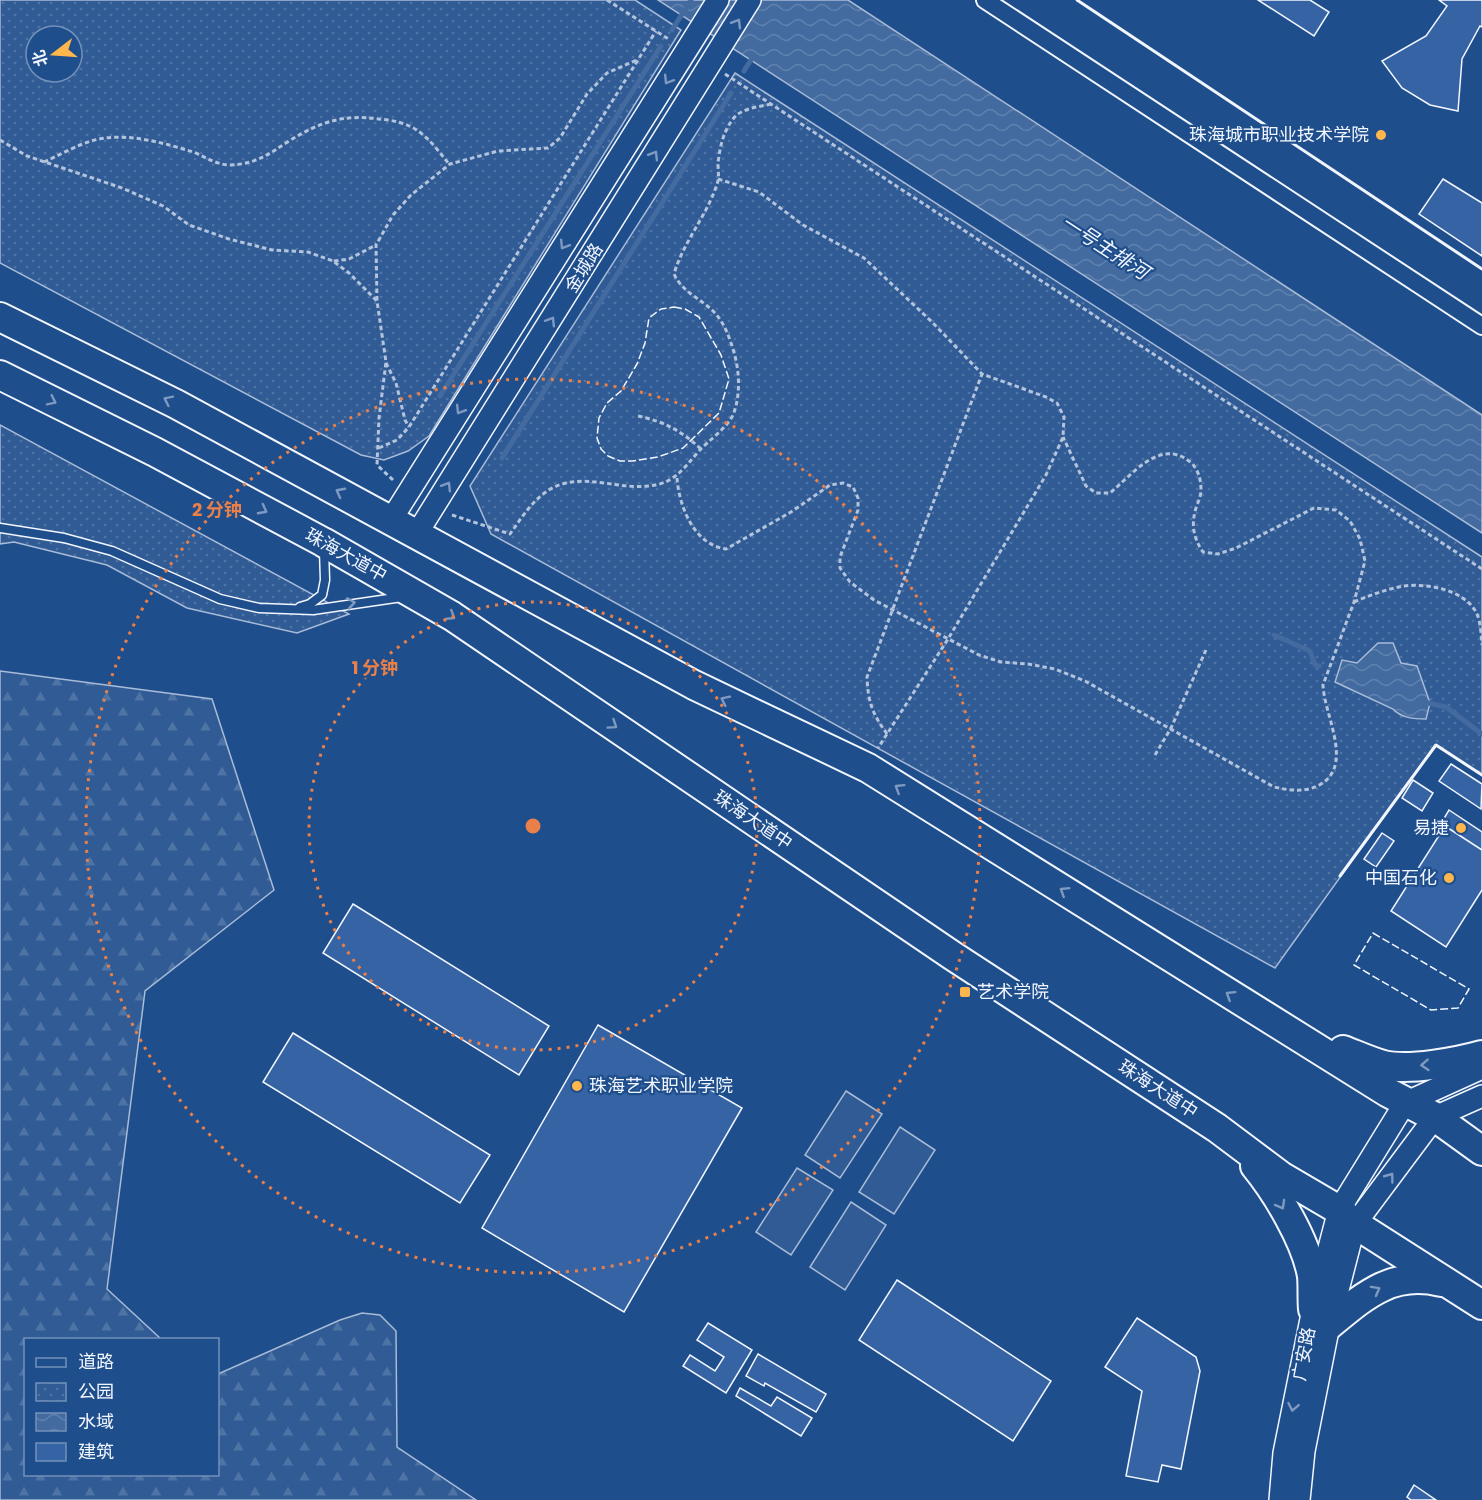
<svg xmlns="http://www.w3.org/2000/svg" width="1482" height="1500" font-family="Poppins,'Noto Sans SC',sans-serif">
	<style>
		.built { fill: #305b95; stroke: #a8bbd7; stroke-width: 1.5 }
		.forest { fill: url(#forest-firs); stroke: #a8bbd7; stroke-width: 1.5 }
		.park { fill: url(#park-dots); stroke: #a8bbd7; stroke-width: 1.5; fill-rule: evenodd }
		.water { fill: url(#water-waves); stroke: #a8bbd7; stroke-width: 1.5 }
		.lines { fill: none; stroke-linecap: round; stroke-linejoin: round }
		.stream { stroke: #446ba0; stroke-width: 5 }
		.building { fill: #3563a3; stroke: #f2f6ff; stroke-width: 1.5 }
		.service-casing { stroke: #f2f6ff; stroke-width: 11 }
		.minor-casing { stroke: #f2f6ff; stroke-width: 20 }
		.tertiary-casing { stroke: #f2f6ff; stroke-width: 24 }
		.trunk-casing { stroke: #f2f6ff; stroke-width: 32 }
		.path { stroke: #b3c4dc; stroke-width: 3; stroke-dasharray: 4.5 3; stroke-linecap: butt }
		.service { stroke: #1f4e8c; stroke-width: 8 }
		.minor { stroke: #1f4e8c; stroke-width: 16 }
		.tertiary { stroke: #1f4e8c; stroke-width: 21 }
		.trunk { stroke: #1f4e8c; stroke-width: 28 }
		.fence { stroke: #f2f6ff; stroke-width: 1.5; stroke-dasharray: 8 3; stroke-linecap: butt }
		.wall { stroke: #f2f6ff; stroke-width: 3 }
		.oneway { stroke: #7e9ac0 }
		.ring { fill: none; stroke: #ea8049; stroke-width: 3; stroke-dasharray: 3 6 }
		.poi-dot { fill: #ffb74d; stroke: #1f4e8c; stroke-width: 2 }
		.labels { text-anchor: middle; stroke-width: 4.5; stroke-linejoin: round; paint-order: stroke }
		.poi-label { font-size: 18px; fill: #f2f6ff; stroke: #1f4e8c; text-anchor: end }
		.street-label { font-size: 18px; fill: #f2f6ff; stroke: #1f4e8c }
		.water-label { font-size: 20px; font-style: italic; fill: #f2f6ff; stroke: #1f4e8c }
		.centre { fill: #ea8049; stroke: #1f4e8c; stroke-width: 3 }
		.ring-label { font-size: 18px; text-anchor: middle; font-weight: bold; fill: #ea8049; stroke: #1f4e8c; stroke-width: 4.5; stroke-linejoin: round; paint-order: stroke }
	</style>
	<defs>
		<pattern id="forest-firs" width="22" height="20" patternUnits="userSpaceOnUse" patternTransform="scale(1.5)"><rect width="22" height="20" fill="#305b95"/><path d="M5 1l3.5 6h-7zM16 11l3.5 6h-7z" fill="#4e73a5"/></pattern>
		<pattern id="park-dots" width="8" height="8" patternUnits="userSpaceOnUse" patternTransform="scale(1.5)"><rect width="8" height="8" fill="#305b95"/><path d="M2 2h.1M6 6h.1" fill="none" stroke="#4e73a5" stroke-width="1.8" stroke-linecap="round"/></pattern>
		<pattern id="water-waves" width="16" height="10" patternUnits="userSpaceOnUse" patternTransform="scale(1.5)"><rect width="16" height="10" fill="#446ba0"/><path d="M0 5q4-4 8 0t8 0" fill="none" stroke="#5f81ae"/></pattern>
	</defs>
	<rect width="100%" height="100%" fill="#1f4e8c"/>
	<g class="built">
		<path d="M846 1091 882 1114 840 1178 805 1155Z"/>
		<path d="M900 1127 935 1150 894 1214 859 1192Z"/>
		<path d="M797 1168 833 1190 791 1255 756 1232Z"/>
		<path d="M851 1202 886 1225 845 1290 810 1267Z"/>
	</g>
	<path class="forest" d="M0 671 212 699 274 890 145 991 107 1289 161 1339 26 1340V1474H218V1374L340 1320 362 1313 380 1315 396 1331 397 1447 476 1500H0Z"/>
	<g class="park">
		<path d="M0 0H635L681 30 429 436 408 451 384 460 361 455 0 263ZM36 36H72V72H36Z"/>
		<path d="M735 73 1482 557V775L1435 745 1275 968 491 534 470 486Z"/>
		<path d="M0 425 349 614 297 633 187 608 107 565 14 542 0 544Z"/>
	</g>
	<g class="water">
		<path d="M658 0H848L1482 415V533Z"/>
		<path d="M1378 643H1393L1401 663 1417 666 1430 703 1426 719C1414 719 1401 718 1393 709L1335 682 1342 660 1357 663Z"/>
	</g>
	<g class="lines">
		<g class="stream">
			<path d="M672 30 691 0"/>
			<path d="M744 71 754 55"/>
			<path d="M440 396 661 46"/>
			<path d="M502 458 731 93"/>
			<path d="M1274 635 1310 651 1315 665 1319 666"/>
			<path d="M1424 702 1446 707 1482 734"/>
		</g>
	</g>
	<g class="building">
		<path d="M1258 0H1310L1329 12 1314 36Z"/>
		<path d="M1439 0H1482V27L1480 26 1462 59 1458 111 1430 105 1402 88 1382 61 1426 36 1447 6Z"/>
		<path d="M1443 179 1482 203V256L1419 214Z"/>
		<path d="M1451 764 1482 784 1481 809 1439 781Z"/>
		<path d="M1413 780 1433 793 1422 811 1402 798Z"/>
		<path d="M1449 810 1482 832V853L1440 825Z"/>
		<path d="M1445 826 1482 850V890L1446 947 1391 911Z"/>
		<path d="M1382 833 1394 841 1376 867 1364 859Z"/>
		<path d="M353 904 549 1026 519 1075 323 953Z"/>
		<path d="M598 1025 742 1108 624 1312 482 1228Z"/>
		<path d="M293 1033 490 1155 460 1203 263 1082Z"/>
		<path d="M897 1280 1051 1381 1013 1441 859 1340Z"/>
		<path d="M1137 1318 1196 1357 1200 1371 1181 1469 1162 1465 1158 1482 1126 1476 1142 1391 1105 1367Z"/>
		<path d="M708 1323 752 1350 726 1393 683 1366 690 1355 715 1371 724 1357 697 1340Z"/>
		<path d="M758 1354 826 1394 816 1412 765 1383 764 1386 746 1376Z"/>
		<path d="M740 1388 771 1406 777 1397 812 1418 801 1436 736 1396Z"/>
		<path d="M1414 1485 1436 1500H1411L1407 1497Z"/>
	</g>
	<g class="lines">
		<g class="service-casing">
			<g id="service">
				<path d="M0 528 64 538 112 551 220 599 259 608 313 610 402 597"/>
				<path d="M300 607 310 604 322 595 325 580 324 550"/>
			</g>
		</g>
		<g class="minor-casing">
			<path id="minor" d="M985 0 1482 326"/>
		</g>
		<g class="tertiary-casing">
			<g id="tertiary">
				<path d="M391 520 718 0"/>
				<path d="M416 535 750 0"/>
				<path d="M1280 1500 1284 1453 1313 1309 1339 1210 1405 1103 1482 1068"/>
				<path d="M1299 1500 1304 1451 1329 1325 1355 1224 1435 1117 1482 1096"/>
			</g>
		</g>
		<g class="trunk-casing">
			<g id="trunk">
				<path d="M0 317 176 404 694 685 868 768 1387 1092 1435 1117 1482 1151"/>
				<path d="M0 375 155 452 323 542 452 616 953 956 1217 1128 1281 1176 1339 1210 1355 1224 1482 1305"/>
				<path d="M1343 1050C1356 1055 1369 1061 1383 1065 1409 1071 1457 1062 1482 1055"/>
				<path d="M1255 1166C1277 1193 1306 1241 1312 1276 1313 1287 1312 1298 1313 1309"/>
				<path d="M1329 1325C1364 1296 1392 1270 1441 1282"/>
			</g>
		</g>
		<g class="path">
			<path d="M607 0 670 40"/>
			<path d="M725 74 1482 569"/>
			<path d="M0 140 27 156 122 188 163 206 189 225 229 239 272 250 308 252 333 261 349 273 377 301"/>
			<path d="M44 162C62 154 80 143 99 139 130 133 164 143 193 152 206 157 216 165 231 165 256 164 269 154 289 141 320 122 343 114 379 119 392 120 407 123 418 131 430 139 440 153 449 164"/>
			<path d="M718 179 759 192 803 225 864 258 932 322 982 374 1046 397 1057 403 1064 417 1063 437 1046 475 948 639 878 748"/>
			<path d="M334 261 349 259 376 245"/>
			<path d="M386 363 396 383 405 420 409 427"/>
			<path d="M638 416C665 422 680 430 701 449"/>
			<path d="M379 448 397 440 409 427 656 31"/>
			<path d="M677 478C679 506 694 545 726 549L791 512 830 485 843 483 853 487 858 498V510L840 557V568L850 582 874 600 979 655 1001 662 1028 664 1055 669 1085 681 1274 787C1292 791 1309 793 1324 782 1352 761 1324 714 1323 685L1354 602 1365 561 1360 539 1350 521 1336 510 1314 508 1236 548 1218 554 1203 552C1193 537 1191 525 1196 508 1198 502 1201 496 1201 490 1201 479 1198 468 1189 461 1159 438 1131 476 1110 493H1096L1086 486 1063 437"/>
			<path d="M393 480 377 465 379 418 386 362 377 301 376 245 393 215 411 195 450 164 498 151 548 148 560 138 587 94 607 73 639 59"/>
			<path d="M452 515 510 534C525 513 539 489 566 483 594 477 620 489 648 486 674 484 683 469 699 451 709 440 726 429 733 415 742 392 739 365 731 343 727 331 722 320 713 311 700 298 682 292 674 274 684 240 708 215 718 181 719 175 718 169 718 163 720 147 723 132 733 119 741 108 759 107 771 104"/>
			<path d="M1354 602C1370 595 1387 589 1404 586 1428 583 1464 590 1476 612 1481 621 1481 636 1482 645"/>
			<path d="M887 734C872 713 868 702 867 677L982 374"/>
			<path d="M1155 755 1171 728 1206 650"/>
		</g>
		<use href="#service" class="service"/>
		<use href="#minor" class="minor"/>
		<use href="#tertiary" class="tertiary"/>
		<use href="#trunk" class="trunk"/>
		<g class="fence">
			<path d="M674 307 685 309 699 317 721 355 729 379 719 413 683 448 658 457 633 461H620L608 456 601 449 597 438 599 418 607 403 621 391 637 364 645 343 649 318 661 309Z"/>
			<path d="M1373 933 1469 989 1458 1008 1431 1010 1354 965Z"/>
		</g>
		<g class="wall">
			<path d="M1077 0 1482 269"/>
			<path d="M1340 876 1436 745 1482 775"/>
		</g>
	</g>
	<defs><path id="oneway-chevron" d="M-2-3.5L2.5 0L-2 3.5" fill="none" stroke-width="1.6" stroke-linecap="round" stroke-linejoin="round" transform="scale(1.5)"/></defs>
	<g class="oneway">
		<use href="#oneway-chevron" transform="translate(737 23) rotate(-59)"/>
		<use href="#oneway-chevron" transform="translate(668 80) rotate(122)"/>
		<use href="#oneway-chevron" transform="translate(654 155) rotate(-58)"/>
		<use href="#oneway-chevron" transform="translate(564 245) rotate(122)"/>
		<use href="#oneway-chevron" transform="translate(551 321) rotate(-58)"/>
		<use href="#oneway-chevron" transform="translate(168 400) rotate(-154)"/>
		<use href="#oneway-chevron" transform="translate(52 401) rotate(26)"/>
		<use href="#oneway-chevron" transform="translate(460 410) rotate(122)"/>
		<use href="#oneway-chevron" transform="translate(447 486) rotate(-58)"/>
		<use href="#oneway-chevron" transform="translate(340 492) rotate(-152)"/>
		<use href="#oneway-chevron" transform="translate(263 510) rotate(28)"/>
		<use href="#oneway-chevron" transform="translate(351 603) rotate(-9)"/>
		<use href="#oneway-chevron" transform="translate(451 616) rotate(32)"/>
		<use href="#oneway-chevron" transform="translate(725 700) rotate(-154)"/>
		<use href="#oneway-chevron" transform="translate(613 725) rotate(34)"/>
		<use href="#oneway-chevron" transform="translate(899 788) rotate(-148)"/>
		<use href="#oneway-chevron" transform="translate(1064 891) rotate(-148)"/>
		<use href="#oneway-chevron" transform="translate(1230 995) rotate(-148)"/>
		<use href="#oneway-chevron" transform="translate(1425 1065) rotate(176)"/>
		<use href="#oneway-chevron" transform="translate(1390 1177) rotate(-53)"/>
		<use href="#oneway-chevron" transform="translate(1281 1205) rotate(61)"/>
		<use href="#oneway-chevron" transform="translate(1376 1290) rotate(-29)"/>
		<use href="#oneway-chevron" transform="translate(1293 1407) rotate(101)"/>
	</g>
	<g class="ring">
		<circle cx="533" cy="826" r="224"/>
		<circle cx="533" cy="826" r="447"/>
	</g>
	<g class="poi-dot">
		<circle cx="1381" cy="135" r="6"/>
		<circle cx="1461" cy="828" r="6"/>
		<circle cx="1449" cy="878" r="6"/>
		<rect x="959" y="986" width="12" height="12" rx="3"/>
		<circle cx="577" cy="1086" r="6"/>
	</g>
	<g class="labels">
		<g class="poi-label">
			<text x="1369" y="141">珠海城市职业技术学院</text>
			<text x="1449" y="834">易捷</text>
			<text x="1437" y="884">中国石化</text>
			<text x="977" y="998" text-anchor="start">艺术学院</text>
			<text x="589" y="1092" text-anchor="start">珠海艺术职业学院</text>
		</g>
		<g class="street-label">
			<text transform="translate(584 268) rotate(-58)" y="6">金城路</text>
			<text transform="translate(346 555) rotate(29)" y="6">珠海大道中</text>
			<text transform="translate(753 820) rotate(34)" y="6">珠海大道中</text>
			<text transform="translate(1158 1089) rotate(33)" y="6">珠海大道中</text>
			<text transform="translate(1304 1354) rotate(-79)" y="6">广安路</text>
		</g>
		<g class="water-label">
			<text transform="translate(1105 247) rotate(33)" y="7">一号主排河</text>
		</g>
	</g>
	<circle cx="533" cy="826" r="9" class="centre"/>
	<g class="ring-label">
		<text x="217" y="516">2 分钟</text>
		<text x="375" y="674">1 分钟</text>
	</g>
	<rect x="24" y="1338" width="195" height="138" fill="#1f4e8c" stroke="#7391ba" stroke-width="1.5"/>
	<rect x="36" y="1358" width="30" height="9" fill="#1f4e8c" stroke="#7391ba" stroke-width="1.5"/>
	<text x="78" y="1368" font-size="18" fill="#f2f6ff">道路</text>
	<rect x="36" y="1383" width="30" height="18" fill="url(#park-dots)" stroke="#7391ba" stroke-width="1.5"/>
	<text x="78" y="1398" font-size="18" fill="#f2f6ff">公园</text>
	<rect x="36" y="1413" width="30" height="18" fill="url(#water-waves)" stroke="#7391ba" stroke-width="1.5"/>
	<text x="78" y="1428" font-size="18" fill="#f2f6ff">水域</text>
	<rect x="36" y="1443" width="30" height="18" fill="#3563a3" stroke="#7391ba" stroke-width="1.5"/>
	<text x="78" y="1458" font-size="18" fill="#f2f6ff">建筑</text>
	<g transform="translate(54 54) rotate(253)"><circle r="28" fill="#1f4e8c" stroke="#7391ba" stroke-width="1.5"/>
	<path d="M0-4.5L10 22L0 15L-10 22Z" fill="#ffb74d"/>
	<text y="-9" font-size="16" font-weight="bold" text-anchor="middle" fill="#f2f6ff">北</text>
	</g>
</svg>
